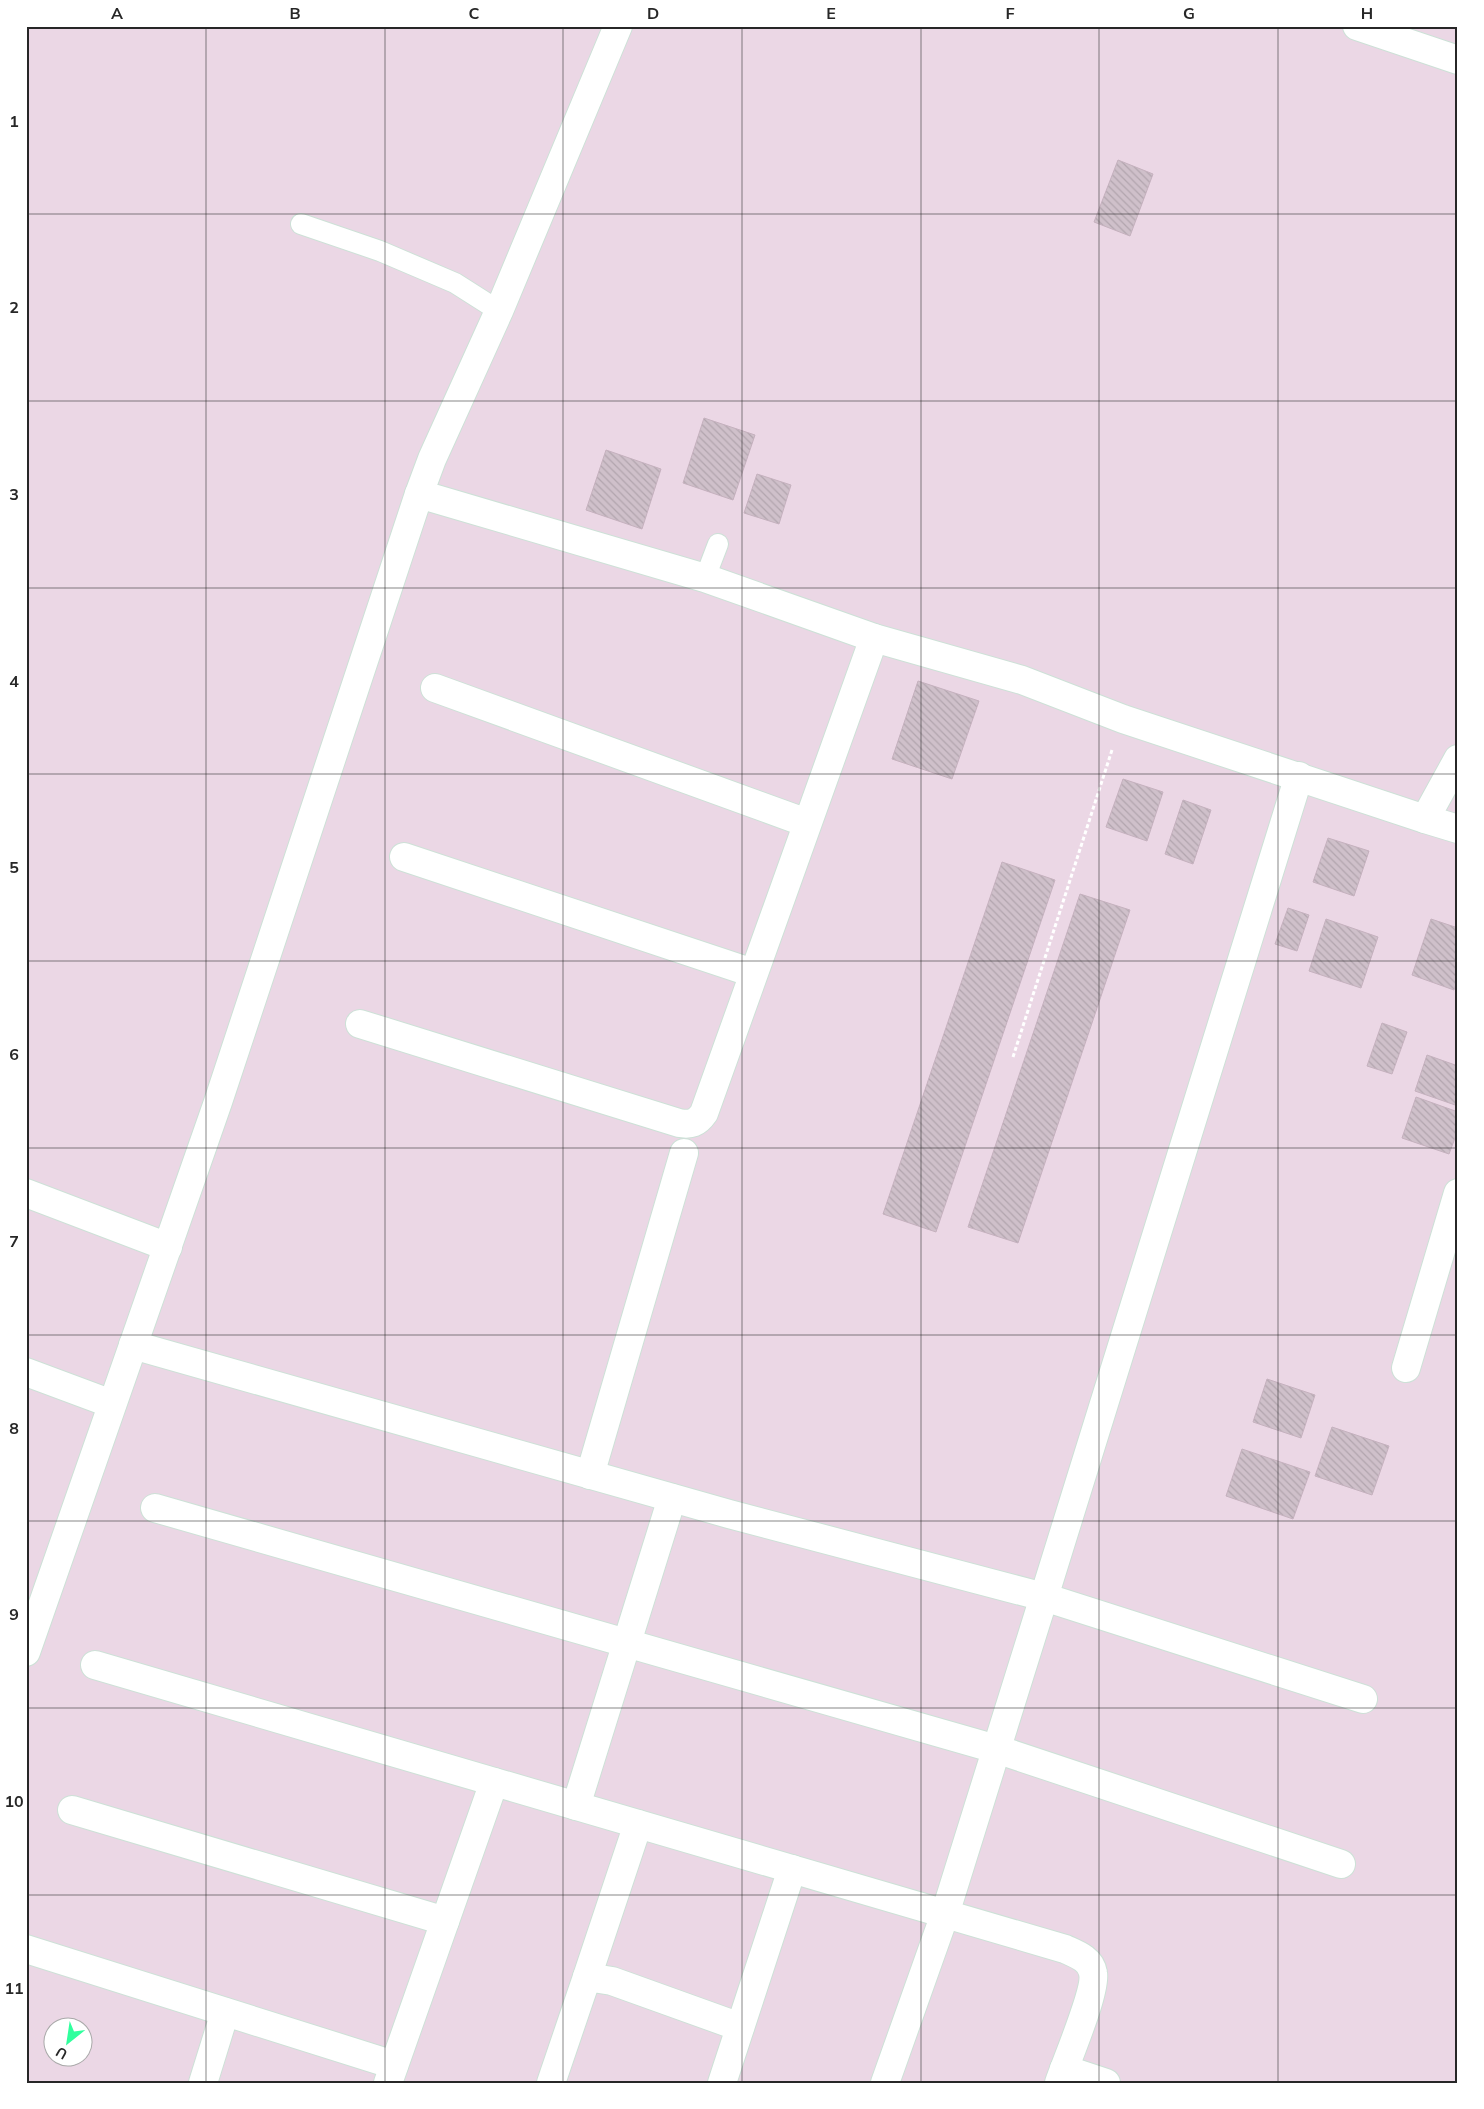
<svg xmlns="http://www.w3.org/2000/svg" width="1484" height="2109" font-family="Mulish,sans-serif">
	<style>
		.building { fill: url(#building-back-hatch); stroke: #c5b1be }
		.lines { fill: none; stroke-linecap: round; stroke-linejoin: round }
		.lane-casing { stroke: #cde1d7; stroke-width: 22 }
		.street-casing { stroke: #cde1d7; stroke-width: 30 }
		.path { stroke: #fff; stroke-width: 3; stroke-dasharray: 4 2.5; stroke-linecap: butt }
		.lane { stroke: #fff; stroke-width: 20 }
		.street { stroke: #fff; stroke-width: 28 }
		.grid { fill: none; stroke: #272727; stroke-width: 1; stroke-opacity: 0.55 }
		.neatline { fill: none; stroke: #272727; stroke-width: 2 }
		.grid-label { font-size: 16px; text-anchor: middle; font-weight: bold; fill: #272727 }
	</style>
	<defs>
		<pattern id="building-back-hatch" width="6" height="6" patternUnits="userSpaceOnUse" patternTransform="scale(1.25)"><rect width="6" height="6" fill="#cfc0ca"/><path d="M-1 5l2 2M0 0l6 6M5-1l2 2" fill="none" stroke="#b2a5ae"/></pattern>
	</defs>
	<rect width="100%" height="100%" fill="#ebd7e5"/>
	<g class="building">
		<path d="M1118 160 1153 174 1130 236 1094 222Z"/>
		<path d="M704 418 755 435 733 500 683 483Z"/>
		<path d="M606 450 661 469 642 529 586 510Z"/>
		<path d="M757 474 791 485 779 524 744 513Z"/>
		<path d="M918 681 979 701 952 779 892 759Z"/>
		<path d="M1123 779 1163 792 1147 841 1106 827Z"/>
		<path d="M1183 800 1211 810 1193 864 1165 854Z"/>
		<path d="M1328 838 1369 851 1354 896 1313 882Z"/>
		<path d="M1002 862 1055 880 936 1232 883 1214Z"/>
		<path d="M1080 894 1130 910 1018 1243 968 1227Z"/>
		<path d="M1288 908 1309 915 1297 951 1275 944Z"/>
		<path d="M1326 919 1378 937 1361 988 1309 971Z"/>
		<path d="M1431 919 1458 928V978L1454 990 1412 975Z"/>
		<path d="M1382 1023 1407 1032 1392 1074 1367 1066Z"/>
		<path d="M1427 1055 1458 1066V1106L1415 1091Z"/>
		<path d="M1416 1097 1458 1112V1130L1449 1154 1402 1138Z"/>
		<path d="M1267 1379 1315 1395 1301 1438 1253 1422Z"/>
		<path d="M1332 1427 1389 1446 1372 1495 1315 1476Z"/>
		<path d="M1242 1449 1310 1472 1293 1519 1226 1496Z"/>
	</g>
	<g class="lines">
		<g class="lane-casing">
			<g id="lane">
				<path d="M301 224 380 251 455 283 499 311"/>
				<path d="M705 578 718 544"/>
			</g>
		</g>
		<g class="street-casing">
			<g id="street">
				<path d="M618 26 499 311 432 459 419 494 705 578 874 638 1022 680 1123 719 1425 819 1458 759"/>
				<path d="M1357 26 1458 60"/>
				<path d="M435 688 807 823"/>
				<path d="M1299 776 1044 1597 1363 1699"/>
				<path d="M1425 819 1458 829"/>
				<path d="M404 857 753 973"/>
				<path d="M360 1024 679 1123C691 1125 697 1123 704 1113L874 638"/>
				<path d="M26 1193 168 1247"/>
				<path d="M133 1345 729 1514 1044 1597 945 1914 885 2083"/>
				<path d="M1406 1368 1458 1193"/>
				<path d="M26 1372 112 1404"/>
				<path d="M590 1475 684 1153"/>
				<path d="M155 1508 996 1749 1341 1864"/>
				<path d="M26 1652 218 1102 419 494"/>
				<path d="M95 1665 1065 1949C1076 1954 1091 1959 1093 1973 1097 1990 1066 2062 1059 2083"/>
				<path d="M576 1806 672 1498"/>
				<path d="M72 1810 445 1921"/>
				<path d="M26 1949 394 2065"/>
				<path d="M587 1977 638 1824"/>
				<path d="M1064 2069 1106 2083"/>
				<path d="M203 2083 225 2012"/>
				<path d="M388 2083 494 1782"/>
				<path d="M551 2083 587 1977 612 1981 740 2027"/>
				<path d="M722 2083 792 1869"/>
			</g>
		</g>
		<path class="path" d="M1013 1057 1112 750"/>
		<use href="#lane" class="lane"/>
		<use href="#street" class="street"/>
	</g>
	<path class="grid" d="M206 26V2083M385 26V2083M563 26V2083M742 26V2083M921 26V2083M1099 26V2083M1278 26V2083M26 214H1458M26 401H1458M26 588H1458M26 774H1458M26 961H1458M26 1148H1458M26 1335H1458M26 1521H1458M26 1708H1458M26 1895H1458"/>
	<rect width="1484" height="2109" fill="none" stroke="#ffffff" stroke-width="55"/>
	<g transform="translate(68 2042) rotate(210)"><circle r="24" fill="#ffffff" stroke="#a9a9a9"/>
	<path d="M0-4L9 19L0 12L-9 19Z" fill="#30ff9d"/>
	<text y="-8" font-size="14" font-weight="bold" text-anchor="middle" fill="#272727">U</text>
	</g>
	<rect x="28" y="28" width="1428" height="2054" class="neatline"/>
	<g class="grid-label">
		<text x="117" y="19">A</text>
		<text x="295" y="19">B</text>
		<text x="474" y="19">C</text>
		<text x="653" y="19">D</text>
		<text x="831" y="19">E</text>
		<text x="1010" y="19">F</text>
		<text x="1189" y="19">G</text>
		<text x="1367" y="19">H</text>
		<text x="14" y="127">1</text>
		<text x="14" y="313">2</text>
		<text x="14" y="500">3</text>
		<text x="14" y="687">4</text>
		<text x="14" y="873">5</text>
		<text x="14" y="1060">6</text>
		<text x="14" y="1247">7</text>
		<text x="14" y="1434">8</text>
		<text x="14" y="1620">9</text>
		<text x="14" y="1807">10</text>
		<text x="14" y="1994">11</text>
	</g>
</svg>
